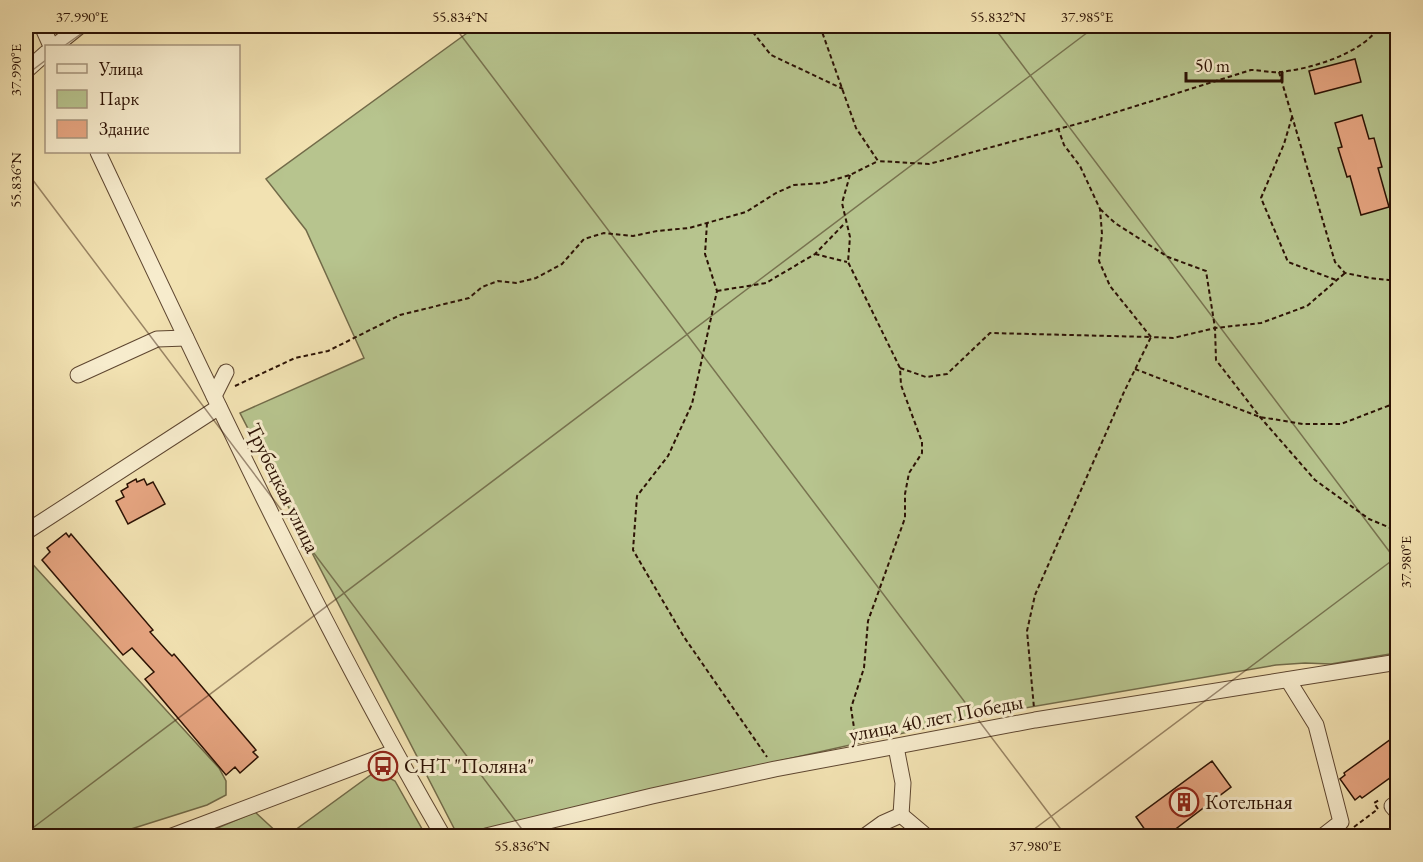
<svg xmlns="http://www.w3.org/2000/svg" width="1423" height="862" font-family="'EB Garamond',serif">
	<style>
		.green { fill: #b7c48e; stroke: #726b49; stroke-width: 1.5 }
		.building { fill: #e6a581; stroke: #2c1204; stroke-width: 1.5 }
		.lines { fill: none; stroke-linecap: round; stroke-linejoin: round }
		.minor-casing { stroke: #5e4630; stroke-width: 17 }
		.path { stroke: #2c1204; stroke-width: 2; stroke-dasharray: 4.5 3; stroke-linecap: butt }
		.minor { stroke: #f7eccd; stroke-width: 15 }
		.ticks { fill: none; stroke: #2c1204; stroke-width: 1.5; stroke-opacity: 0.45 }
		.labels { text-anchor: middle; stroke-width: 6; stroke-linejoin: round; paint-order: stroke }
		.street-label { font-size: 21px; fill: #2c1204; stroke: #f7eccd }
		.poi-label { font-size: 21px; fill: #2c1204; stroke: #f7eccd; text-anchor: start }
		.neatline { fill: none; stroke: #2c1204; stroke-width: 2 }
		.ticks-label { font-size: 15px; text-anchor: middle; fill: #2c1204 }
	</style>
	<rect width="100%" height="100%" fill="#f2e2b2"/>
	<filter id="stains"><feTurbulence type="fractalNoise" baseFrequency=".00333" numOctaves="4"/><feColorMatrix values="0 0 0 0 .2 0 0 0 0 .09 0 0 0 0 .02 0 0 0 .5 -.17"/></filter>
	<radialGradient id="worn" r=".72"><stop offset=".6" stop-color="#630" stop-opacity="0"/><stop offset="1" stop-color="#630" stop-opacity=".3"/></radialGradient>
	<g class="green">
		<path d="M472 26H1397L1398 650 1390 654 1331 664 1305 663 1276 665 984 715 716 775 458 836 240 413 364 358 306 230 266 179 474 28Z"/>
		<path d="M26 557 219 768 226 781V795L207 805 109 836H26Z"/>
		<path d="M372 774H382L395 781 426 836H287Z"/>
		<path d="M255 812 281 836H196L201 835Z"/>
	</g>
	<g class="building">
		<path d="M1355 59 1361 82 1315 94 1309 71Z"/>
		<path d="M1362 115 1369 139 1374 138 1382 167 1378 168 1389 207 1361 215 1350 176 1347 177 1338 148 1342 147 1335 123Z"/>
		<path d="M136 479 137 482 144 479 147 485 153 482 165 504 128 524 116 501 124 497 121 491 128 487 127 484Z"/>
		<path d="M66 533 69 537 71 534 153 630 150 632 168 652 172 656 174 654 256 750 253 752 258 757 240 773 235 767 226 775 145 679 154 672 132 648 123 655 42 560 50 552 47 548Z"/>
		<path d="M1398 734V772L1362 798 1360 796 1355 800 1340 779 1345 775 1344 773Z"/>
		<path d="M1212 761 1231 787 1165 837H1150L1136 817Z"/>
	</g>
	<g class="lines">
		<g class="minor-casing">
			<g id="minor">
				<path d="M42 26 51 46"/>
				<path d="M55 46 80 26"/>
				<path d="M26 71 46 53"/>
				<path d="M98 152C207 383 315 615 443 836"/>
				<path d="M78 375 157 339 186 338"/>
				<path d="M214 396 226 372"/>
				<path d="M26 532 219 407"/>
				<path d="M1288 680 1316 725 1341 822 1323 836"/>
				<path d="M896 747 903 783 901 815"/>
				<path d="M1398 802 1392 806 1398 813"/>
				<path d="M172 836 394 752"/>
				<path d="M486 836 652 796 775 769 1035 720 1398 662"/>
				<path d="M865 836 883 823 901 815 926 836"/>
			</g>
		</g>
		<g class="path">
			<path d="M748 26 771 55 843 89"/>
			<path d="M820 26 856 128 878 161 929 164 1088 121 1251 70C1260 70 1270 73 1279 72 1308 70 1365 53 1379 26"/>
			<path d="M1279 72 1335 262 1345 273 1370 278 1398 281"/>
			<path d="M1292 117 1284 144 1261 198 1288 262 1336 280"/>
			<path d="M1058 128 1064 145 1080 166 1100 209 1102 234 1099 261 1110 286 1151 337 1173 338 1215 328 1261 323 1307 306 1345 273"/>
			<path d="M850 175 842 203 850 237 848 262 900 368 901 385 922 442V453L909 473 905 494V518L868 621 864 668 851 708 856 741"/>
			<path d="M1100 209 1115 223 1168 257 1206 271 1215 328 1216 360 1260 417 1315 480 1369 519 1398 531"/>
			<path d="M707 223 705 254 717 291 692 404 668 456 637 496 633 550 684 637 767 757"/>
			<path d="M815 254 847 262"/>
			<path d="M717 291 766 283 815 254 845 223"/>
			<path d="M900 368 926 377 947 374 990 333 1151 337 1124 392 1035 595 1027 631 1034 708"/>
			<path d="M1135 369 1260 417 1303 424H1341L1398 402"/>
			<path d="M235 386 295 358 328 351 400 315 469 298 482 287 498 281 516 283 536 278 562 264 584 239 604 233 633 236 657 231 689 228 746 212 776 193 794 185 823 183 850 175 878 161"/>
			<path d="M1378 809 1374 803 1379 800"/>
			<path d="M1390 825 1398 835"/>
			<path d="M1354 827 1378 809"/>
		</g>
		<use href="#minor" class="minor"/>
	</g>
	<path class="ticks" d="M454 26 1066 836M993 26 1398 563M64 46 92 26M26 75 46 60M26 171 527 836M26 833 1096 26M1025 836 1398 556"/>
	<defs>
		<g id="bus-ring" transform="scale(1.5)"><circle r="9.5" fill="#f7eccd" stroke="#8f2418" stroke-width="1.5"/><path d="M-5-6H5V4H4V6H2V4H-2V6H-4V4H-5ZM-3.5-4V0h7V-4ZM-3.5 1.2v1.5H-2V1.2ZM2 1.2v1.5H3.5V1.2Z" fill="#8f2418"/></g>
		<g id="building-ring" transform="scale(1.5)"><circle r="9.5" fill="#f7eccd" stroke="#8f2418" stroke-width="1.5"/><path d="M-4-6H4V6H1V3H-1V6H-4ZM-2.5-4.3h1.7v1.8h-1.7ZM.8-4.3h1.7v1.8H.8ZM-2.5-1h1.7V.8h-1.7ZM.8-1h1.7V.8H.8Z" fill="#8f2418"/></g>
	</defs>
	<g fill-rule="evenodd">
		<use href="#bus-ring" x="383" y="766"/>
		<use href="#building-ring" x="1184" y="802"/>
	</g>
	<g class="labels">
		<g class="street-label">
			<text transform="translate(283 488) rotate(64)" y="7">Трубецкая улица</text>
			<text transform="translate(936 718) rotate(-11)" y="7">улица 40 лет Победы</text>
		</g>
		<g class="poi-label">
			<text x="404" y="773">СНТ "Поляна"</text>
			<text x="1205" y="809">Котельная</text>
		</g>
	</g>
	<rect width="1423" height="862" fill="none" stroke="#f2e2b2" stroke-width="66"/>
	<rect x="45" y="45" width="195" height="108" fill="#f7eccd" stroke="#a6957d" stroke-width="1.5"/>
	<rect x="57" y="64" width="30" height="9" fill="#f7eccd" stroke="#a6957d" stroke-width="1.5"/>
	<text x="99" y="75" font-size="18" fill="#2c1204">Улица</text>
	<rect x="57" y="90" width="30" height="18" fill="#b7c48e" stroke="#a6957d" stroke-width="1.5"/>
	<text x="99" y="105" font-size="18" fill="#2c1204">Парк</text>
	<rect x="57" y="120" width="30" height="18" fill="#e6a581" stroke="#a6957d" stroke-width="1.5"/>
	<text x="99" y="135" font-size="18" fill="#2c1204">Здание</text>
	<path d="M1186 72v9h96v-9" fill="none" stroke="#2c1204" stroke-width="3"/>
	<text x="1195" y="72" font-size="18" fill="#2c1204" stroke="#f7eccd" stroke-width="4.5" paint-order="stroke">50 m</text>
	<rect x="33" y="33" width="1357" height="796" class="neatline"/>
	<g class="ticks-label">
		<text x="82" y="22">37.990°E</text>
		<text x="460" y="22">55.834°N</text>
		<text x="998" y="22">55.832°N</text>
		<text x="1087" y="22">37.985°E</text>
		<text transform="translate(16 70) rotate(-90)" y="5">37.990°E</text>
		<text transform="translate(16 180) rotate(-90)" y="5">55.836°N</text>
		<text transform="translate(1406 562) rotate(-90)" y="5">37.980°E</text>
		<text x="522" y="851">55.836°N</text>
		<text x="1035" y="851">37.980°E</text>
	</g>
	<rect width="100%" height="100%" filter="url(#stains)"/>
	<rect width="100%" height="100%" fill="url(#worn)"/>
</svg>
